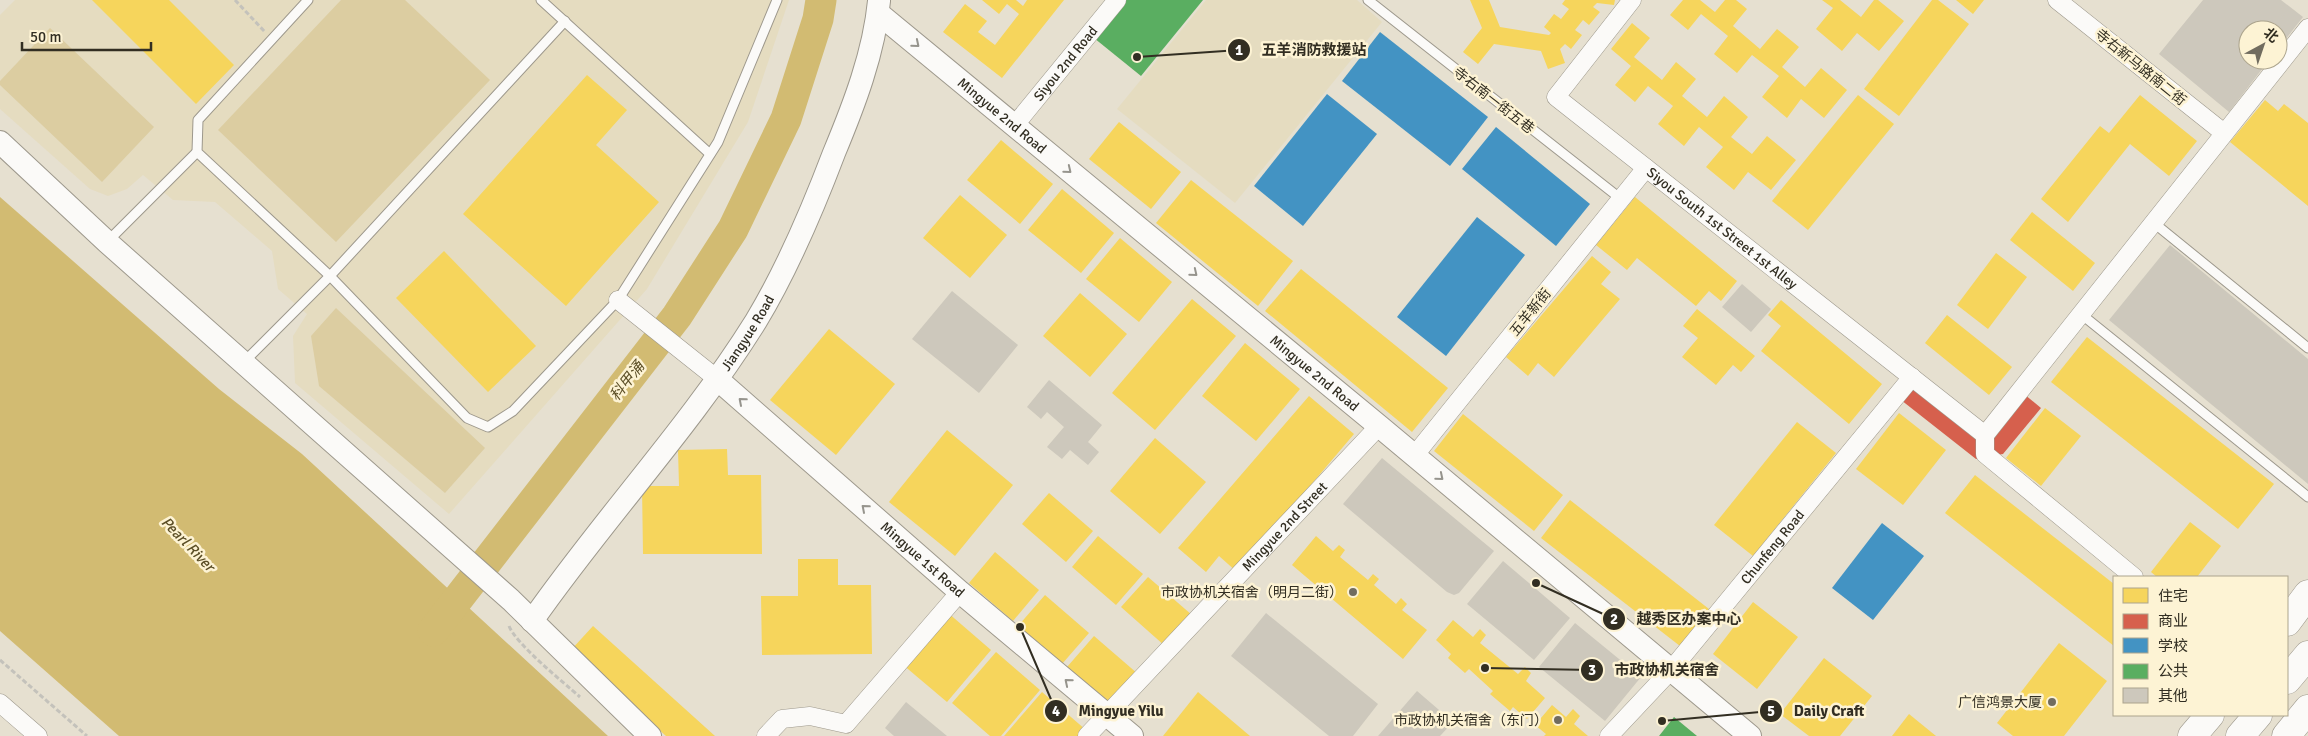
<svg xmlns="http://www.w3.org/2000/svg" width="2308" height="736" font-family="Signika,'Noto Sans SC',sans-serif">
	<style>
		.built { fill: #e5dcc0 }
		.green { fill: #dccda1 }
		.water { fill: #d2bb72 }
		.homes { fill: #f6d55c }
		.shops { fill: #d6604d }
		.schools { fill: #4393c3 }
		.public { fill: #5aae61 }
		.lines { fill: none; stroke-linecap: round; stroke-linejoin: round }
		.river { stroke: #d2bb72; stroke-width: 31 }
		.building { fill: #cdc8bc }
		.service-casing { stroke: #9d988c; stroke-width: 11 }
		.minor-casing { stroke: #9d988c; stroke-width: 19 }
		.tertiary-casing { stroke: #9d988c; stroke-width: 24 }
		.primary-casing { stroke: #9d988c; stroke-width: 29 }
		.trunk-casing { stroke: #9d988c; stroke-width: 29 }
		.path { stroke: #c4c2bb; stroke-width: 3; stroke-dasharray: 5 2.5; stroke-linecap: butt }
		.service { stroke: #fbfaf8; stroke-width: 9 }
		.minor { stroke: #fbfaf8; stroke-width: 18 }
		.tertiary { stroke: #fbfaf8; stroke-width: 22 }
		.primary { stroke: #fbfaf8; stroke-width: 28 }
		.trunk { stroke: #fbfaf8; stroke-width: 28 }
		.oneway { stroke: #96948d }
		.poi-dot { fill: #716c5f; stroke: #fdf3d4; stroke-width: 2 }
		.labels { text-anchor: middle; stroke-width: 5; stroke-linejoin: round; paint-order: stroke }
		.street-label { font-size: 14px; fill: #322e22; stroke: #fdf3d4 }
		.poi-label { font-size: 14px; fill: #322e22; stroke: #fdf3d4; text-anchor: end }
		.water-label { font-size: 15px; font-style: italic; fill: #5b4e26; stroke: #fdf3d4 }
		.leader { fill: none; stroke: #322e22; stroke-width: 2 }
		.callout-dot { fill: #322e22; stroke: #fdf3d4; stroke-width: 2 }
		.mark-label { font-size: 15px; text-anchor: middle; font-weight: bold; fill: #fff }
		.callout-label { font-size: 15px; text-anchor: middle; font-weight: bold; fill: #322e22; stroke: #fdf3d4; stroke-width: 5; stroke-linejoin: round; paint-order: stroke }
	</style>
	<rect width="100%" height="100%" fill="#e6e0d0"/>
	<g class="built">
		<path d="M15 0H789L748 122 647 289 449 514 295 383 293 336 307 314 278 289 272 251 215 202 173 200 143 175 127 189 108 196 90 189 0 109V15Z"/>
		<path d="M1206 0H1357L1382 22 1235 203 1117 109Z"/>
	</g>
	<g class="green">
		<path d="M341 0H405L490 80 336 242 218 130Z"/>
		<path d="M50 28 154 127 102 182 0 85V81Z"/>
		<path d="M336 308 485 448 445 493 319 386 311 336Z"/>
	</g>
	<path class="water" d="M0 197 219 389 302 454 608 736H119L0 631Z"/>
	<g class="homes">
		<path d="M92 0H169L234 65 196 104Z"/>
		<path d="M982 0H1016L1023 6 1027 0H1064L1002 78 943 32 965 4 987 21 978 32 995 45 1019 14 1007 4 999 14Z"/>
		<path d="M1141 0H1198L1165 42 1129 14Z"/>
		<path d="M1470 0H1489L1500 27 1549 35 1551 33 1544 27 1554 14 1561 19 1569 9 1562 4 1565 0H1615L1614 5 1597 3 1593 7 1600 12 1589 25 1583 20 1575 30 1582 35 1571 49 1565 44 1560 49 1565 63 1548 69 1541 51 1494 44 1478 64 1463 52 1482 28Z"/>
		<path d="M1683 0H1700L1715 12 1725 0H1736L1747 9 1733 26 1760 49 1777 29 1799 47 1782 67 1805 87 1821 68 1847 90 1824 118 1801 99 1787 118 1762 97 1779 76 1752 55 1737 73 1714 54 1728 36 1701 14 1688 30 1670 15Z"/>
		<path d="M1822 0H1840L1861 17 1874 0H1878L1904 21 1879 51 1857 33 1842 51 1816 29 1833 8Z"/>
		<path d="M1932 0H1938L1969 24 1899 116 1864 89Z"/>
		<path d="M1956 0H1984L1973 14Z"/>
		<path d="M1632 23 1650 38 1634 57 1662 80 1676 62 1696 79 1682 96 1707 117 1724 96 1748 117 1731 137 1752 154 1767 136 1796 160 1771 190 1748 172 1734 190 1706 167 1723 147 1699 127 1684 146 1658 124 1673 106 1648 86 1635 102 1615 85 1631 66 1611 49Z"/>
		<path d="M587 75 627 110 596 145 659 202 566 306 463 214Z"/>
		<path d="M1858 95 1894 124 1808 230 1772 201Z"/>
		<path d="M2140 95 2197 141 2169 176 2130 144 2068 222 2041 199 2100 126 2109 133Z"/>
		<path d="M2265 100 2278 111 2284 104 2308 123V206L2230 142Z"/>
		<path d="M1119 122 1181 172 1151 209 1089 159Z"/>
		<path d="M1001 140 1053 184 1020 224 967 180Z"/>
		<path d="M1191 180 1293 261 1258 306 1156 223Z"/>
		<path d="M1062 189 1114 233 1081 273 1028 230Z"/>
		<path d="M960 195 1007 235 970 278 923 238Z"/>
		<path d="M1635 197 1737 281 1721 301 1709 291 1696 306 1637 258 1627 270 1596 245Z"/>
		<path d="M2032 212 2095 263 2073 291 2010 240Z"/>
		<path d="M1120 238 1172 282 1139 322 1086 279Z"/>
		<path d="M444 251 536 346 488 392 396 298Z"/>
		<path d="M1996 253 2027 277 1988 329 1957 305Z"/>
		<path d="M1592 256 1611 272 1601 284 1620 299 1554 377 1538 363 1528 376 1506 357Z"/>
		<path d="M2178 260 2253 319 2202 382 2128 324Z"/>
		<path d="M1301 269 1448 388 1412 432 1265 311Z"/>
		<path d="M1080 293 1127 334 1090 377 1043 336Z"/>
		<path d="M1192 299 1236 336 1155 430 1112 393Z"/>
		<path d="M1781 300 1882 384 1849 424 1761 351 1781 326 1768 315Z"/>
		<path d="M1697 309 1755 356 1741 372 1733 365 1716 385 1682 357 1698 338 1683 326Z"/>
		<path d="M1947 315 2012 367 1989 395 1925 343Z"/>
		<path d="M829 329 895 384 836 455 770 400Z"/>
		<path d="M2087 337 2274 484 2238 529 2051 382Z"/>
		<path d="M1245 343 1300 389 1256 441 1202 396Z"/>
		<path d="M2294 355 2308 365V469L2244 418Z"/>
		<path d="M1309 396 1354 434 1237 572 1219 556 1206 572 1178 548Z"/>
		<path d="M2045 408 2081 436 2041 486 2006 458Z"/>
		<path d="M1899 413 1946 450 1903 505 1856 469Z"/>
		<path d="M1463 414 1563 495 1534 531 1434 451Z"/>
		<path d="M1797 422 1836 453 1753 556 1714 525Z"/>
		<path d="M947 430 1013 485 955 556 889 502Z"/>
		<path d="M1155 438 1206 482 1160 534 1110 491Z"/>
		<path d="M727 449 728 475H761L762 554H643L642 486H679L678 450Z"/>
		<path d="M1975 475 2114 584V646L1945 513Z"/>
		<path d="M1049 493 1093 531 1066 562 1022 524Z"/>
		<path d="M1570 500 1709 609 1680 646 1541 538Z"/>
		<path d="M2190 522 2221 546 2197 577H2157L2151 572Z"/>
		<path d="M1098 536 1143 574 1116 605 1072 567Z"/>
		<path d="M1316 536 1333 551 1339 545 1345 550 1340 557 1368 580 1373 574 1379 579 1374 585 1396 604 1401 598 1407 604 1402 610 1427 630 1403 659 1292 565Z"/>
		<path d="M995 552 1039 590 1013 621 969 583Z"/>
		<path d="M798 559H838V585H871L872 654 762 655 761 596H798Z"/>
		<path d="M1148 577 1192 615 1165 646 1121 607Z"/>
		<path d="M1045 595 1089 633 1062 664 1018 626Z"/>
		<path d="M1753 602 1798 637 1757 689 1713 654Z"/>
		<path d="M947 612 991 650 947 702 902 664Z"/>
		<path d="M1453 620 1473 637 1480 629 1486 635 1480 643 1518 674 1525 667 1531 673 1526 681 1545 698 1527 719 1513 707 1510 711 1490 694 1493 691 1469 669 1465 673 1448 658 1451 654 1436 640Z"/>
		<path d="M593 626 715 736H666L571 650Z"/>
		<path d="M1094 636 1138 674 1111 705 1067 667Z"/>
		<path d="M2059 643 2107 681 2064 736H2013L1997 723Z"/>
		<path d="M996 652 1040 690 1001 736H990L952 703Z"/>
		<path d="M1824 658 1872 696 1840 736H1809L1780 714Z"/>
		<path d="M1042 692 1086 730 1081 736H1004Z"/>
		<path d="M1198 692 1250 736H1163Z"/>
		<path d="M1552 705 1566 717 1573 709 1580 716 1574 724 1588 736H1544L1546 734 1535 725Z"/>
		<path d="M1909 714 1936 736H1892Z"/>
	</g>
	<path class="shops" d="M1915 384 1976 436 2024 394 2041 408 2003 454 1976 459 1901 400Z"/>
	<g class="schools">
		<path d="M1380 32 1488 117 1450 166 1342 81Z"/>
		<path d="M1327 94 1377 134 1303 226 1254 186Z"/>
		<path d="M1496 127 1590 204 1556 246 1462 169Z"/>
		<path d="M1477 217 1525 255 1446 356 1397 317Z"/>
		<path d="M1882 523 1924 556 1873 620 1832 588Z"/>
	</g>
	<g class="public">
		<path d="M1125 0H1203L1141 76 1094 38Z"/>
		<path d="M1674 717 1697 736H1659Z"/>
	</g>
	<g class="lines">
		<path class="river" d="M433 631 677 316 733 229 786 119 818 19 821 0"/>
	</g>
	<g class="building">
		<path d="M2203 0H2281L2303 17 2278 49V30H2248V60H2269L2229 112 2159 54Z"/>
		<path d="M2170 245 2308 359V484L2109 320Z"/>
		<path d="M1742 284 1771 309 1751 332 1722 307Z"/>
		<path d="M952 291 1018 345 979 393 912 339Z"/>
		<path d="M1049 380 1102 425 1088 442 1099 452 1088 465 1070 450 1062 459 1047 447 1064 427 1047 412 1041 419 1027 407Z"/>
		<path d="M1382 458 1494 551 1459 593 1454 595 1447 592 1343 504Z"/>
		<path d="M1503 561 1570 618 1534 660 1467 604Z"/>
		<path d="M1266 613 1378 704 1353 736H1329L1231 656Z"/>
		<path d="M1575 623 1641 677 1605 721 1539 667Z"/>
		<path d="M1417 691 1453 722 1440 736H1378Z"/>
		<path d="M906 702 947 736H894L885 728Z"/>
	</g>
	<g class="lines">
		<g class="service-casing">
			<g id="service">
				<path d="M308 0 198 120 197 152 330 276 467 418 488 427 513 411 618 300 718 142 777 0"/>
				<path d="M541 0 710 154"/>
				<path d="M1368 0 1621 199"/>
				<path d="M2154 223 2308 348"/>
				<path d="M107 242 197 152"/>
				<path d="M2081 314 2308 497"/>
				<path d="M244 362 330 276 565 21"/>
			</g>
		</g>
		<g class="minor-casing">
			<g id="minor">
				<path id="s1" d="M1632 0 1556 97 1985 435"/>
				<path d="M2057 0 2224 133"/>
				<path id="s2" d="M1014 126 1117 0"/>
				<path d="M618 300 716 378"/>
				<path d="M1414 456 1646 168"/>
				<path d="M2134 577 1985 454V435L2308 28"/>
				<path d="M0 703 38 736"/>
				<path d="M766 736 782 719 810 716 846 724 960 592"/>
				<path id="s3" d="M1087 736 1379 426"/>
				<path id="s4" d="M1609 736 1671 670 1912 377"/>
			</g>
		</g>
		<g class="tertiary-casing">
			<g id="tertiary">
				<path id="s5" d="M878 13 1379 426 1750 736"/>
				<path d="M0 142 107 242 511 600 650 736"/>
				<path id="s6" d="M716 378 960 592 1132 736"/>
				<path id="s7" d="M532 621C603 519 690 427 756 321 788 268 812 211 834 153 854 105 874 53 879 1"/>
			</g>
		</g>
		<g class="primary-casing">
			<g id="primary">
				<path d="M2287 622 2308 594"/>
				<path d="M2192 736 2210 715"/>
			</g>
		</g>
		<g class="trunk-casing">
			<g id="trunk">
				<path d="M2287 680 2308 655"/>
				<path d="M2240 736 2258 715"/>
				<path d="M2286 736 2308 709"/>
			</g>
		</g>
		<g class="path">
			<path d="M235 0 265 32"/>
			<path d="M509 626C516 644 563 682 580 697"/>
			<path d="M0 660 87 736"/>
		</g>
		<use href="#service" class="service"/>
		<use href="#minor" class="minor"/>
		<use href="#tertiary" class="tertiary"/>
		<use href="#primary" class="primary"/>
		<use href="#trunk" class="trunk"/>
	</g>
	<defs><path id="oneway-chevron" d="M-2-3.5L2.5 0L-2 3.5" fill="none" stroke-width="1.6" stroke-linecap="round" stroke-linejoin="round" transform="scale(1.25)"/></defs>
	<g class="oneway">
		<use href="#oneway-chevron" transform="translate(916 44) rotate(40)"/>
		<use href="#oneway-chevron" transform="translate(1068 170) rotate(39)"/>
		<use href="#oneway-chevron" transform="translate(1194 273) rotate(39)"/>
		<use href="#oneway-chevron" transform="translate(742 401) rotate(-139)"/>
		<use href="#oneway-chevron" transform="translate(1440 477) rotate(40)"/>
		<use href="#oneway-chevron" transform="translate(865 508) rotate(-139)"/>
		<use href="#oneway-chevron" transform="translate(1068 682) rotate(-140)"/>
	</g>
	<g class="poi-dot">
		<circle cx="1353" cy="592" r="5"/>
		<circle cx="2052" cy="702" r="5"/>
		<circle cx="1558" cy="720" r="5"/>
	</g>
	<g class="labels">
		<g class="street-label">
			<text dy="5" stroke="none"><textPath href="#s2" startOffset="81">Siyou 2nd Road</textPath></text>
			<text transform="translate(2141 67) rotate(39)" y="5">寺右新马路南二街</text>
			<text transform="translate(1494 100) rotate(38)" y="5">寺右南一街五巷</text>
			<text dy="5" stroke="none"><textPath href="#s5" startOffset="161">Mingyue 2nd Road</textPath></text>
			<text dy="5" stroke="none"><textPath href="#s1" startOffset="335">Siyou South 1st Street 1st Alley</textPath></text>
			<text transform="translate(1530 312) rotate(-51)" y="5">五羊新街</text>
			<text dy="5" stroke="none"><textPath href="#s7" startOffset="360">Jiangyue Road</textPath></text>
			<text dy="5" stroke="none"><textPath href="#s5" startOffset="566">Mingyue 2nd Road</textPath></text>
			<text dy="5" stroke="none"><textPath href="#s3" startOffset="288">Mingyue 2nd Street</textPath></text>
			<text dy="5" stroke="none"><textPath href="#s4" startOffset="250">Chunfeng Road</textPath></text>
			<text dy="5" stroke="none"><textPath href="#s6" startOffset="275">Mingyue 1st Road</textPath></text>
		</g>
		<g class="poi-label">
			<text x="1343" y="597">市政协机关宿舍（明月二街）</text>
			<text x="2042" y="707">广信鸿景大厦</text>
			<text x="1548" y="725">市政协机关宿舍（东门）</text>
		</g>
		<g class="water-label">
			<text transform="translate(627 381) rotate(-52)" y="5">科甲涌</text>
			<text transform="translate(188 544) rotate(46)" y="5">Pearl River</text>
		</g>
	</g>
	<path class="leader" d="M1137 57L1239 50M1536 583L1614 619M1485 668L1592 670M1020 627L1056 711M1662 721L1771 711"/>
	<g class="callout-dot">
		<circle cx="1137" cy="57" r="5"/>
		<circle cx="1536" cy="583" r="5"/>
		<circle cx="1485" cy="668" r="5"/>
		<circle cx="1020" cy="627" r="5"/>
		<circle cx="1662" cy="721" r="5"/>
		<circle cx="1239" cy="50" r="12"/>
		<circle cx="1614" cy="619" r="12"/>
		<circle cx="1592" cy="670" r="12"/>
		<circle cx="1056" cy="711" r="12"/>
		<circle cx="1771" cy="711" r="12"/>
	</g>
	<g class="mark-label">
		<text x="1239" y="55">1</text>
		<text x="1614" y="624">2</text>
		<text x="1592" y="675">3</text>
		<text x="1056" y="716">4</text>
		<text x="1771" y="716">5</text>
	</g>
	<g class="callout-label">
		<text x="1314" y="55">五羊消防救援站</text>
		<text x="1689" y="624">越秀区办案中心</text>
		<text x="1667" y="675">市政协机关宿舍</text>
		<text x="1121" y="716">Mingyue Yilu</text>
		<text x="1829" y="716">Daily Craft</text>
	</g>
	<rect x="2113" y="576" width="175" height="140" fill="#fdf3d4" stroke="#aca48d"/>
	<rect x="2123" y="588" width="25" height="15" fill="#f6d55c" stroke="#aca48d"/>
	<text x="2158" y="601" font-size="15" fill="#322e22">住宅</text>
	<rect x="2123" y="614" width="25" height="15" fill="#d6604d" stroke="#aca48d"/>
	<text x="2158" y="626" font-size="15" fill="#322e22">商业</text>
	<rect x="2123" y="638" width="25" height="15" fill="#4393c3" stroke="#aca48d"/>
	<text x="2158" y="651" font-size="15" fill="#322e22">学校</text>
	<rect x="2123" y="664" width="25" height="15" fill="#5aae61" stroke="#aca48d"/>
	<text x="2158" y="676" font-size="15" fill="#322e22">公共</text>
	<rect x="2123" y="688" width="25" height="15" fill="#cdc8bc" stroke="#aca48d"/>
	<text x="2158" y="701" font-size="15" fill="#322e22">其他</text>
	<g transform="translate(2263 45) rotate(40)"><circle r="24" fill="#fdf3d4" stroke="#aca48d"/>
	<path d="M0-4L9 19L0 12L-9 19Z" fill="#716c5f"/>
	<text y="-8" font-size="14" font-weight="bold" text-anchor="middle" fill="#322e22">北</text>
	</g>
	<path d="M22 42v8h129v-8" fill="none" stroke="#322e22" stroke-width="2.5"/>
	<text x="30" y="42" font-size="15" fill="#322e22" stroke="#fdf3d4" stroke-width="4" paint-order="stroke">50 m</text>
</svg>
